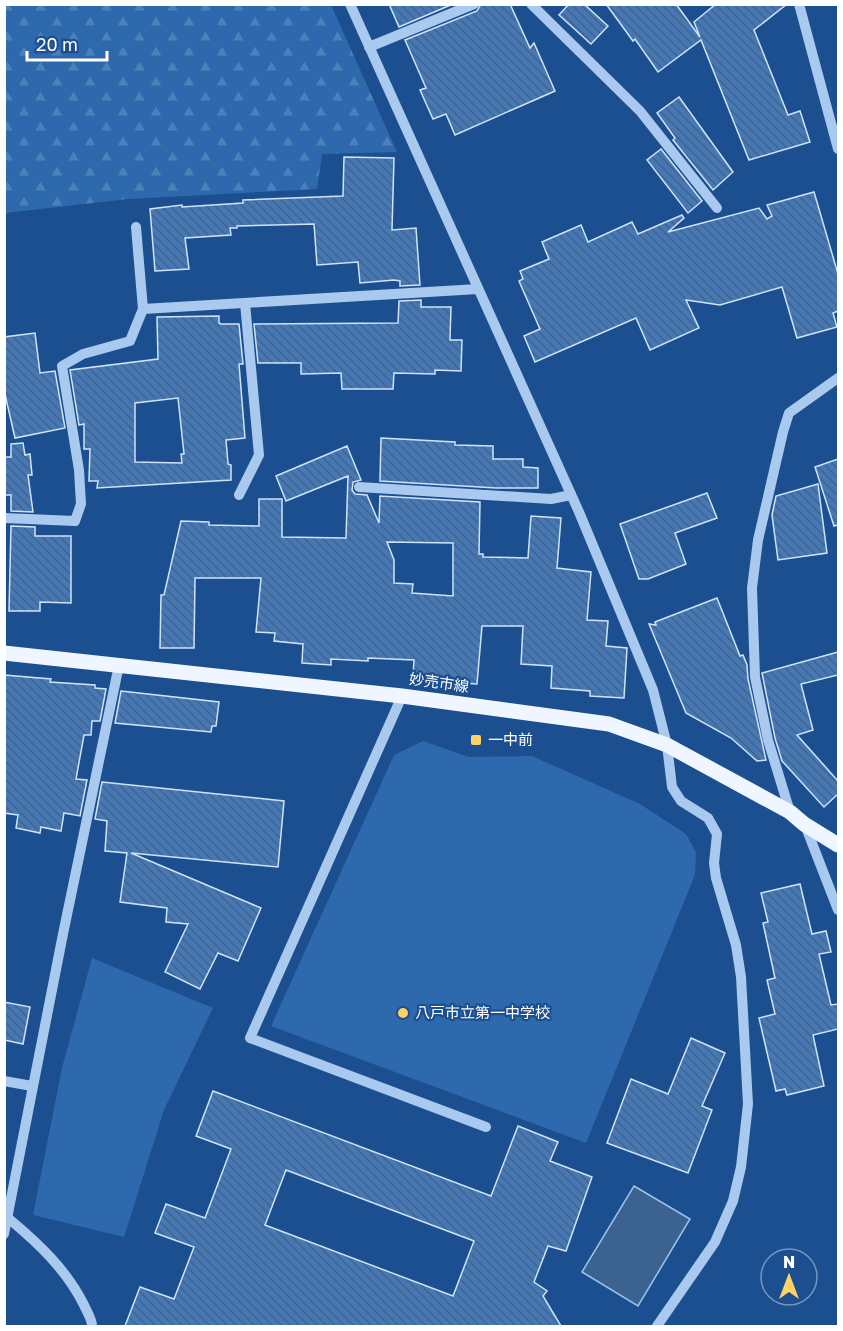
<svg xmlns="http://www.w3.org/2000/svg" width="843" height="1331" font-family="'Golos Text','Noto Sans JP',sans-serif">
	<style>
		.green { fill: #2e69ad }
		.forest { fill: url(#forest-firs) }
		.water { fill: #3c6290; stroke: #9cc4f0; stroke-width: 1.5 }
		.building { fill: url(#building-back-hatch); stroke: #cfe3fa; stroke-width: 1.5; fill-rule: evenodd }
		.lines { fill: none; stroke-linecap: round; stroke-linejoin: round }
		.minor { stroke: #a9c9ee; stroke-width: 10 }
		.major { stroke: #f0f6ff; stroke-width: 15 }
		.poi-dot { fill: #ffd166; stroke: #1b4f8f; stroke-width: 2 }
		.labels { text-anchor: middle; stroke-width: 4.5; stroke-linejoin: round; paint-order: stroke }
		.street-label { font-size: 15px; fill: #fff; stroke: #1b4f8f }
		.poi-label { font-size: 15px; fill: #fff; stroke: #1b4f8f; text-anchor: start }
	</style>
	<defs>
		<pattern id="forest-firs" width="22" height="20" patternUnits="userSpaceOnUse" patternTransform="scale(1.5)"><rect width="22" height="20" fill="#2e69ad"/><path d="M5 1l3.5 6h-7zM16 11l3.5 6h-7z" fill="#4d80b9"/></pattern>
		<pattern id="building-back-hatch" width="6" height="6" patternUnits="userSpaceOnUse" patternTransform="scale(1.5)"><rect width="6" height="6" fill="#4478b7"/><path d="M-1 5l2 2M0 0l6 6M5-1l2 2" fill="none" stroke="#486282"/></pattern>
	</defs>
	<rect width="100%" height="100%" fill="#1b4f8f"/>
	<g class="green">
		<path d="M423 741 469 757 532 756 640 804 686 834 696 852 695 875 586 1143 271 1026 394 755Z"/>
		<path d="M92 958 213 1008 164 1110 124 1237 33 1215 62 1068Z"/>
	</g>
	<path class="forest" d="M4 5H331L397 152 322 154 317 189 128 199 5 213Z"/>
	<path class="water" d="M634 1186 690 1219 638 1306 582 1272Z"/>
	<g class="building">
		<path d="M389 4H453L399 27Z"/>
		<path d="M481 4H510L530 48 534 43 555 91 455 135 446 114 433 119 420 90 426 88 405 40 477 11Z"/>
		<path d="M569 4H584L608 26 591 44 559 15Z"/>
		<path d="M606 4H676L700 37 694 22 716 4H787L754 30 788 115 800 111 810 142 749 160 701 40 658 72 635 39 633 41Z"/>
		<path d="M679 97 733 172 713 190 673 140 675 138 657 113Z"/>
		<path d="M661 149 702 201 688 213 647 160Z"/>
		<path d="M344 157 394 158 392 230 416 228 420 285 400 286V281L394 280 360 283 358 262 317 265 314 224 237 226V228H230L231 235 185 238 189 269 155 271 150 209 182 205V207L243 203V200L343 196Z"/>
		<path d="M814 192 838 274V311L833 313 837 327 797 338 782 287 720 305 686 300 699 328 650 350 636 318 535 362 524 336 540 329 519 281 523 279 520 271 549 259 542 242 581 225 588 242 632 222 638 234 682 215 684 218 668 232 759 208 767 219 772 216 767 205Z"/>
		<path d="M421 300V307H451L450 340H462L461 371 435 370V374L394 373 393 389H342L341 373 301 374V363H258L254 324 398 323 399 301Z"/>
		<path d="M219 316V323L221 324H239L243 364H239L245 438 226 440 228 464 231 465V480L97 488 98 481H89L90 449H84V424L79 425 70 370 158 359 157 317ZM178 398 184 454H181L182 463 135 462V403Z"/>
		<path d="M35 333 40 373 55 371 65 428 15 438 4 390V337Z"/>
		<path d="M381 438 455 442V445L493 446V459H523V467L538 468V488H496L380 481Z"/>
		<path d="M23 443 25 455 30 454 32 475H28L33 512 11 511V495H4V457H11V444Z"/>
		<path d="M347 446 361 480 353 482 352 490 355 494 367 495 379 523 380 496 480 502 479 554H483V557L528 558 531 516 561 518 557 568 591 572 587 620 608 621 606 646 627 648 624 698 590 696V691L551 688 552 666 521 664 523 626H482L477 684 444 682V678L413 676 414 660 368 658V661L331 659V665L302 663 303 644 274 641 275 633 256 632 261 578H195L194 648H160L161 595H164L181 521 209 522V525L259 526V499H282V537L346 538 348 476 286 501 276 476ZM387 542 453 543V596L412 593 413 584 394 583V560Z"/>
		<path d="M838 459V525L834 526 815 467Z"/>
		<path d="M818 484 827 553 778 560 772 515 776 496Z"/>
		<path d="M707 493 717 518 675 533 686 564 648 579H639L620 524Z"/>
		<path d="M11 526 35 527V536H71V603L40 602V611H9Z"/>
		<path d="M717 598 740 656 743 655 747 665 748 679 766 760 757 761 731 738 686 713 649 624 656 625 655 622Z"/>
		<path d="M838 652V675L801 684 813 730 797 735 838 781V794L824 807 782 761 775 738 762 673Z"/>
		<path d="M4 675 51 679 50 682 95 685V688L106 689 100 721H92L91 735H84L76 779 87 780 80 816 64 813 61 831 41 827 40 833 16 828 18 815 4 813Z"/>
		<path d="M121 691 219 702 216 726H212L211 732 115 723Z"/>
		<path d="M102 782 284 801 278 867 131 853 261 908 238 961 218 953 200 989 165 972 188 924 166 922 167 908 120 902 127 853 105 851 107 821 95 819Z"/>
		<path d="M800 884 812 934 826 931 831 952 819 954 831 1005 838 1004V1029L813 1035 824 1086 787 1095 785 1089 776 1091 759 1018 775 1014 767 980 775 978 763 923 768 922 761 893Z"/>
		<path d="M4 1002 30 1007 23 1044 4 1040Z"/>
		<path d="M691 1038 725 1053 702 1106 712 1110 688 1173 607 1143 631 1079 668 1094Z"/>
		<path d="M213 1091 491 1196 518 1126 558 1142 550 1161 592 1177 566 1251 548 1246 534 1282 547 1291 543 1296 561 1326H125L140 1287 174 1299 194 1247 155 1233 166 1204 205 1218 231 1149 196 1136ZM286 1170 474 1241 453 1296 265 1225Z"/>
	</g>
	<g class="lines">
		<g class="minor">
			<path d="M350 4 579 512 653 690 667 745 672 787 681 801 708 818 717 834 714 863 716 878 736 945 741 977 748 1104 741 1167 733 1201 715 1242 657 1326"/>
			<path d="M531 4 640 111 717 208"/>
			<path d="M799 4 838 149"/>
			<path d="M369 47 474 4"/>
			<path d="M136 227 143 309 478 289"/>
			<path d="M359 487 551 499 571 495"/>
			<path d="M239 495 259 455 245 303"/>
			<path d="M4 518 75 521 81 504 79 470 62 366 83 354 130 341 143 309"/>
			<path d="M402 696 250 1038 486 1127"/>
			<path d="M790 812 768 740 755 677 752 588 758 540 783 432 789 413 838 378"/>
			<path d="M805 825 838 910"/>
			<path d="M4 1081 32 1086"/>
			<path d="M8 1218C38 1243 66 1269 84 1305 87 1312 92 1319 92 1326"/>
			<path d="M4 1234 63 934 119 665"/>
		</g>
		<path class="major" d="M4 653 402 696 609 724 667 745 790 812 804 824 838 845"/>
	</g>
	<g class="poi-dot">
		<rect x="470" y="734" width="12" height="12" rx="3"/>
		<circle cx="403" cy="1013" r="6"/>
	</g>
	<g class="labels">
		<g class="street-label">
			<text transform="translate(439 683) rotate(8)" y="5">妙売市線</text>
		</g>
		<g class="poi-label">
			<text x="488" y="745">一中前</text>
			<text x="415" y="1018">八戸市立第一中学校</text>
		</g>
	</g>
	<rect width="843" height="1331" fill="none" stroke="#ffffff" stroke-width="12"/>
	<g transform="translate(789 1277)"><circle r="28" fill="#1b4f8f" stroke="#7695bc" stroke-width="1.5"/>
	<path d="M0-4.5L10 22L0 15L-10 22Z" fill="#ffd166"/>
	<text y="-9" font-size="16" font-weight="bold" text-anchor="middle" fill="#ffffff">N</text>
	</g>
	<path d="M27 51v9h80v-9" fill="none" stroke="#ffffff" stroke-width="3"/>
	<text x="36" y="51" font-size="18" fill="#ffffff" stroke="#1b4f8f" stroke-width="4.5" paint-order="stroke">20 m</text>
</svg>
